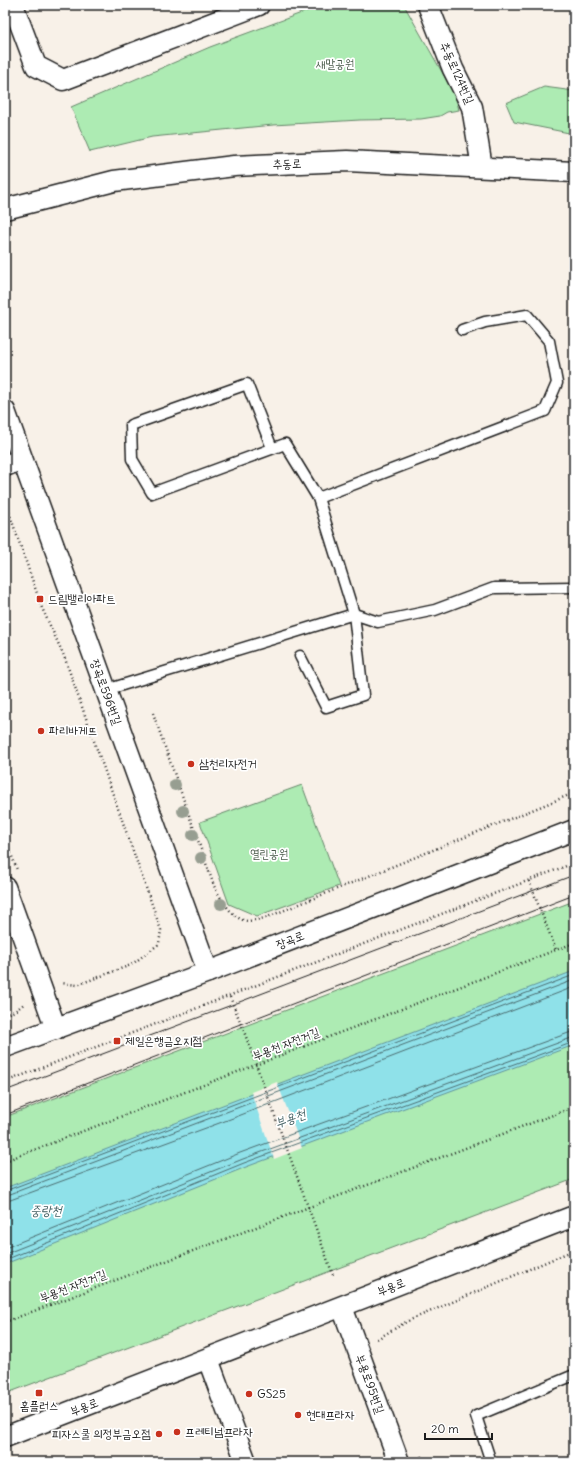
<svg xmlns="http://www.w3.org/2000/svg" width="579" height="1467" font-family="Delius,'Poor Story',sans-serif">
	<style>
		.green { fill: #adebb3; stroke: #648468 }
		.water { fill: #8fe1e9; stroke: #619297 }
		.pier { fill: #f8f1e8 }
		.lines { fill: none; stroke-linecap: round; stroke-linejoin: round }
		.shore { stroke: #4a6b6e; stroke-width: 1 }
		.lane-casing { stroke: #1c1c1c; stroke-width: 13 }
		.street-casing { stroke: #1c1c1c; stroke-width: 23 }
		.path { stroke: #1c1c1c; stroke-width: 2.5; stroke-dasharray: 1 3; stroke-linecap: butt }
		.lane { stroke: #fff; stroke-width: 10 }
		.street { stroke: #fff; stroke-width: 20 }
		.tram { stroke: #1c1c1c; stroke-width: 1 }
		.path-bridge { stroke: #1c1c1c; stroke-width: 2.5; stroke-dasharray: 1 3; stroke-linecap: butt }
		.tree { fill: #979e91 }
		.poi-dot { fill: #c8321e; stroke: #fff; stroke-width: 1.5 }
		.labels { text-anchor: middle; stroke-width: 3.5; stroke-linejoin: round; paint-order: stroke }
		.park-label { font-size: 12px; fill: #485a49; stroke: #fff }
		.street-label { font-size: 12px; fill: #1c1c1c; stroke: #fff }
		.poi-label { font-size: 12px; fill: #1c1c1c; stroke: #fff; text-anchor: start }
		.water-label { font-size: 13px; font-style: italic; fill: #446164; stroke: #fff }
	</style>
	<rect width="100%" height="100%" fill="#f8f1e8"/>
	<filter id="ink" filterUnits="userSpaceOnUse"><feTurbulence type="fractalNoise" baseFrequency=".025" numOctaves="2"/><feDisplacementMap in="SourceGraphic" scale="8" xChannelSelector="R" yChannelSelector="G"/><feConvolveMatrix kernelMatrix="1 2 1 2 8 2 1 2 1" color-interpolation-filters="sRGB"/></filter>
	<g filter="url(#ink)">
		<g class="green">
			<path d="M323 5H404L455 95 459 110 447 112 440 116 421 119 360 120 273 125 152 137 90 152 71 107 210 47Z"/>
			<path d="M544 87 574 91V134L514 122 506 103Z"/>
			<path d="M302 785 339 886 257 916 229 904 200 822Z"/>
			<path d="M574 901V1179L5 1394V1117Z"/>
		</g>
		<path class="water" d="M574 971V1045L246 1167 5 1264V1188Z"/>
		<path class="pier" d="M277 1082 302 1148 274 1159 251 1092Z"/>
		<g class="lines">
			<g class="shore">
				<path d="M5 1191 574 975"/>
				<path d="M5 1196 574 980"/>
				<path d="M5 1202 233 1118 574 987"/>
				<path d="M5 1248 240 1153 574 1031"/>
				<path d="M5 1254 243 1159 574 1037"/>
				<path d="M5 1260 244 1163 574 1042"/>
			</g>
			<g class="lane-casing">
				<g id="lane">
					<path d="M272 448 247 384 131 425 132 459 152 493 285 444 318 498 354 614 363 695 326 707 300 656"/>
					<path d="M318 498 545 411 557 383 549 341 527 315 485 322 462 330"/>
					<path d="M106 690 354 614 378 622 435 610 494 588 574 587"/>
					<path d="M491 1462 476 1416 574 1375"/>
				</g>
			</g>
			<g class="street-casing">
				<g id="street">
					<path d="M13 5 36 66 63 80 259 5"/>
					<path d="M428 5 453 69 472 107 482 167"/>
					<path d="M5 209 114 181 234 166 347 161 574 172"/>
					<path d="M5 411 208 972"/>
					<path d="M5 466 22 459"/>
					<path d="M5 887 56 1029"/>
					<path d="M5 1047 208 972 574 830"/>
					<path d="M342 1307 399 1462"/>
					<path d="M208 1359 246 1462"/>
					<path d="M5 1437 574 1216"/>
				</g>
			</g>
			<g class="path">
				<path d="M5 501 42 608 64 656 161 930 159 944 131 965 77 985 61 983"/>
				<path d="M153 713 214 886C221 899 233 921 249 921 255 920 260 919 265 918L574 793"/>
				<path d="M5 838 17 870"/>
				<path d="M529 881 556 950"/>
				<path d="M230 997 242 1026"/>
				<path d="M5 1015 15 1011 25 1003"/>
				<path d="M5 1082 574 863"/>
				<path d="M5 1161 574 943"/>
				<path d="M5 1322 574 1107"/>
				<path d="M377 1339 408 1321 574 1250"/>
				<path d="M5 1401 6 1402"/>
				<path d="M421 1456 423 1462"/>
			</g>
			<use href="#lane" class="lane"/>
			<use href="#street" class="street"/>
			<g class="tram">
				<path d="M5 1091 574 875"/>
				<path d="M5 1115 574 895"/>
			</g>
			<path class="path-bridge" d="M242 1026 333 1275"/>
		</g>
		<g class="tree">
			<circle cx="175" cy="785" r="6"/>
			<circle cx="183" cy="811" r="6"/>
			<circle cx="193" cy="835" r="6"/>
			<circle cx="201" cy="858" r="6"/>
			<circle cx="221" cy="904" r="6"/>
		</g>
	</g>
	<g class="poi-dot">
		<rect x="36" y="595" width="8" height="8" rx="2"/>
		<circle cx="41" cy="731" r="4"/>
		<circle cx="191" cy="764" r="4"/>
		<rect x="113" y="1037" width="8" height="8" rx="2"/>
		<rect x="35" y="1389" width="8" height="8" rx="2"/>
		<circle cx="249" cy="1394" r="4"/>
		<circle cx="298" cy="1415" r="4"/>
		<circle cx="177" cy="1432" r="4"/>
		<circle cx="159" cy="1434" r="4"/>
	</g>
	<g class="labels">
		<g class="park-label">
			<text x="335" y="68">새말공원</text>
			<text x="269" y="858">열린공원</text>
		</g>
		<g class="street-label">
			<text transform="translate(457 73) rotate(66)" y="4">추동로124번길</text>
			<text transform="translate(287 164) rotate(-2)" y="4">추동로</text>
			<text transform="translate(106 692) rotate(70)" y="4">장곡로596번길</text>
			<text transform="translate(290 940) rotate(-21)" y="4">장곡로</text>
			<text transform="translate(286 1044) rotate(-21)" y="4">부용천 자전거길</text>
			<text transform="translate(73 1286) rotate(-21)" y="4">부용천 자전거길</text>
			<text transform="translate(391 1287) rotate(-21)" y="4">부용로</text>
			<text transform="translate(370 1384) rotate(70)" y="4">부용로95번길</text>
			<text transform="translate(84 1407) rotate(-21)" y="4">부용로</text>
		</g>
		<g class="poi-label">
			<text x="48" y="603">드림밸리아파트</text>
			<text x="49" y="735">파리바게뜨</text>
			<text x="199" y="768">삼천리자전거</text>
			<text x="125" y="1045">제일은행금오지점</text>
			<text x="257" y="1398">GS25</text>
			<text x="39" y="1410" text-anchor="middle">홈플러스</text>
			<text x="306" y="1419">현대프라자</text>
			<text x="185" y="1436">프레티넘프라자</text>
			<text x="151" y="1438" text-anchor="end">피자스쿨 의정부금오점</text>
		</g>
		<g class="water-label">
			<text transform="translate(290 1118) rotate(-20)" y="5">부용천</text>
			<text x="46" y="1215">중랑천</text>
		</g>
	</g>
	<rect width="579" height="1467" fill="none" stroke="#fff" stroke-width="20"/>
	<rect x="10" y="10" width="559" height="1447" fill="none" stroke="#1c1c1c" stroke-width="1.5" filter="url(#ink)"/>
	<path d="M425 1433v6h67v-6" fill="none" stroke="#1c1c1c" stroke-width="2"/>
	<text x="431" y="1433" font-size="12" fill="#1c1c1c" stroke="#ffffff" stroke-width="3" paint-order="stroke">20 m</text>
</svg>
